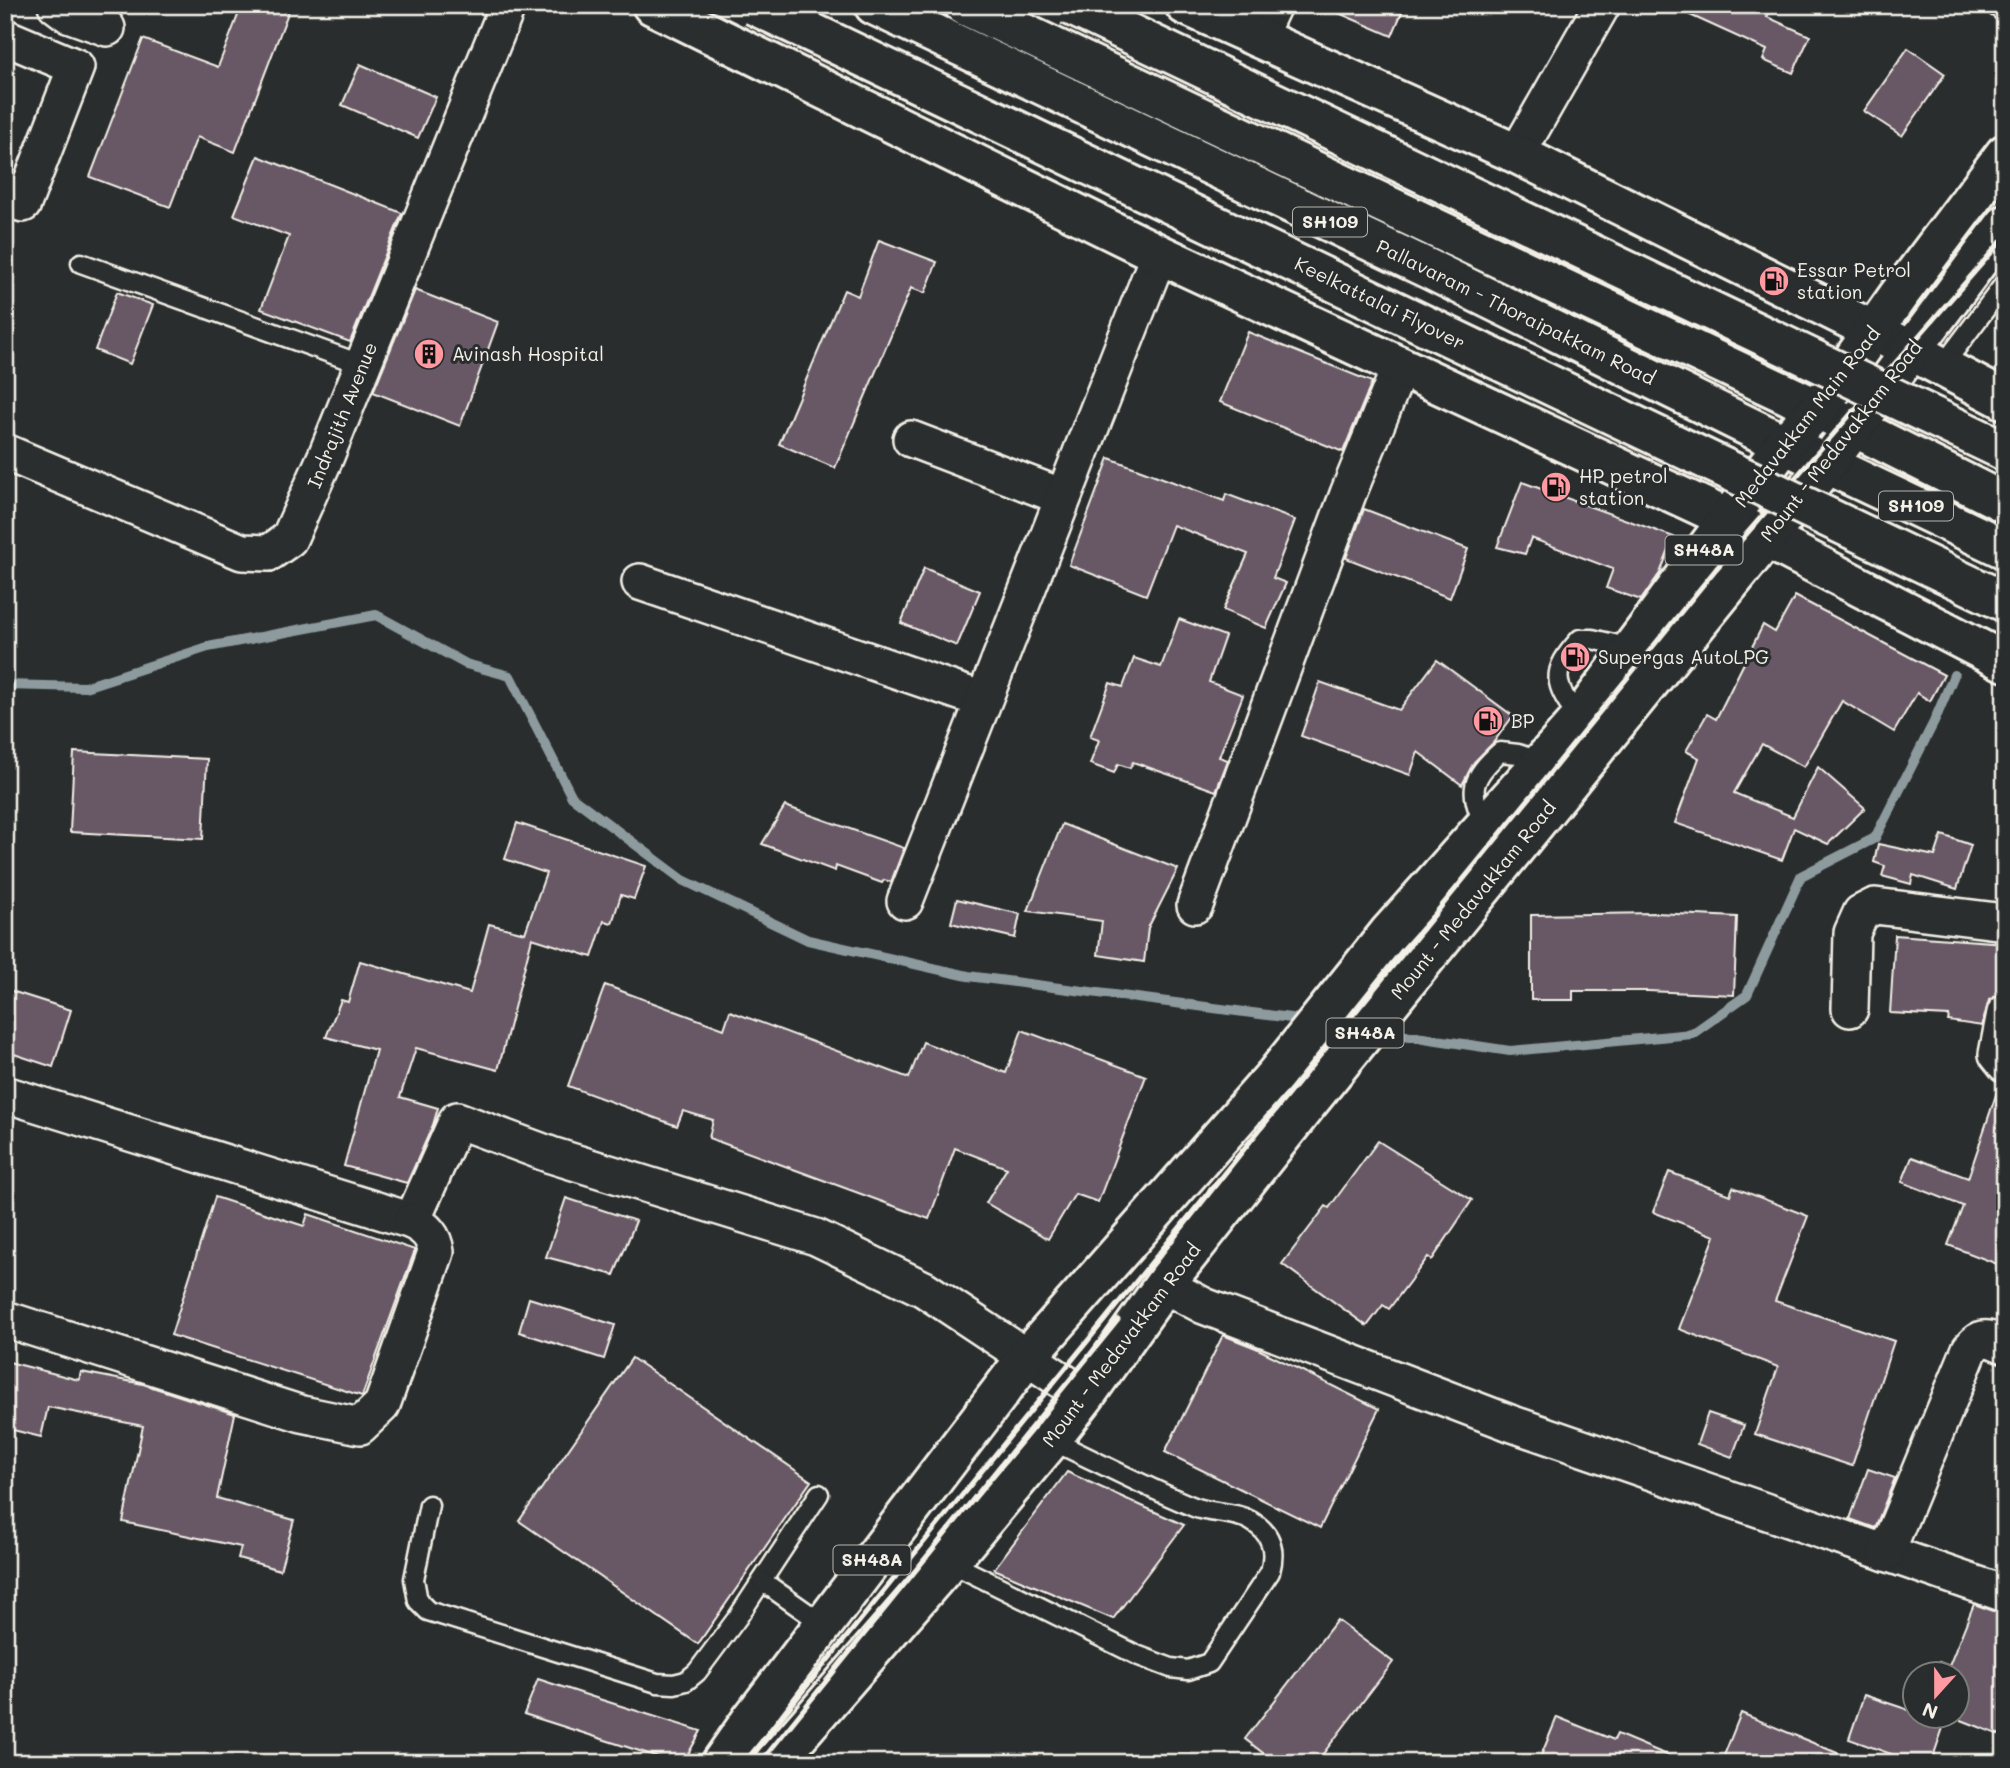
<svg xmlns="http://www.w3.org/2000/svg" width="2010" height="1768" font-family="Mali,sans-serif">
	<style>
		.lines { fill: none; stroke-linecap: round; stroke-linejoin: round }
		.stream { stroke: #8d9b9e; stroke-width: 10 }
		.building { fill: #685966; stroke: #f4f1e8; stroke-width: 2 }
		.service-casing { stroke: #f4f1e8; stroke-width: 23 }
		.minor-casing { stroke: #f4f1e8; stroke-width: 40 }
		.tertiary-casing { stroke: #f4f1e8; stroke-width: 44 }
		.primary-casing { stroke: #f4f1e8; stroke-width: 44 }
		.service { stroke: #2a2d2e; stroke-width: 18 }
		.minor { stroke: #2a2d2e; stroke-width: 35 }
		.tertiary { stroke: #2a2d2e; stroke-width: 38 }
		.primary { stroke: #2a2d2e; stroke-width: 38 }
		.rail { stroke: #f4f1e8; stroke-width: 5 }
		.primary-bridge-casing { stroke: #f4f1e8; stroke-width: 44; stroke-linecap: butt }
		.primary-bridge { stroke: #2a2d2e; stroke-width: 38 }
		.labels { text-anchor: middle; stroke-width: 6; stroke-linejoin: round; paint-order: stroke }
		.shield { fill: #2a2d2e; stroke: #b7b6b0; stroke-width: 2 }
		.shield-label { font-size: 18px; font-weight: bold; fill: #f4f1e8 }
		.poi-label { font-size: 19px; fill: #f4f1e8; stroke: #2a2d2e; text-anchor: start }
		.street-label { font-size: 19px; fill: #f4f1e8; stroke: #2a2d2e }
	</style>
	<rect width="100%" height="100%" fill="#2a2d2e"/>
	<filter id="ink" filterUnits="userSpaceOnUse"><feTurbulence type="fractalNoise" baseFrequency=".0143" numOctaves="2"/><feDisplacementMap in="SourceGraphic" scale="14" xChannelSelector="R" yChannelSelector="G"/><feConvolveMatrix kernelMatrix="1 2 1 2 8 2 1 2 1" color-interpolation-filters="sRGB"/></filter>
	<g filter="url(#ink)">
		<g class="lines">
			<g class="stream">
				<path d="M5 685 85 687 208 647 376 615 466 664 510 676 572 797 683 880 808 940 968 976 1306 1020"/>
				<path d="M1377 1031 1510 1051 1692 1034 1747 995 1801 876 1875 838 1934 722 1954 675"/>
			</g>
		</g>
		<g class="building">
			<path d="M242 5H291L235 152 197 137 170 207 90 177 143 39 218 67Z"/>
			<path d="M1320 5H1405L1392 36Z"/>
			<path d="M1668 5H1773L1767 17 1810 36 1793 73 1763 60 1767 50Z"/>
			<path d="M1908 48 1945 74 1902 136 1864 111Z"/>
			<path d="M360 64 436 97 418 138 342 105Z"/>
			<path d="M258 156 402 213 350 342 261 309 289 236 234 215Z"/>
			<path d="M879 240 937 262 925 293 911 288 835 468 779 444 844 290 858 296Z"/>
			<path d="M415 290 498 322 460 426 373 392Z"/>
			<path d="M117 292 153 305 130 364 95 350Z"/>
			<path d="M1248 332 1372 382 1343 452 1220 402Z"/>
			<path d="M1109 458 1224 501 1226 494 1295 520 1273 578 1286 583 1266 628 1223 610 1248 554 1173 525 1146 595 1069 565Z"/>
			<path d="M1522 482 1674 537 1660 573 1641 600 1606 588 1613 569 1531 538 1525 554 1497 547Z"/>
			<path d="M1364 509 1468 549 1450 598 1346 558Z"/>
			<path d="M924 568 980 591 957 646 901 623Z"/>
			<path d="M1795 596 1944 675 1930 701 1917 693 1894 732 1842 701 1804 767 1762 744 1734 793 1793 817 1818 767 1865 808 1828 844 1794 828 1782 860 1675 823 1699 758 1686 751 1707 714 1716 719 1763 625 1775 632Z"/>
			<path d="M1179 619 1225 636 1209 682 1243 695 1219 757 1228 760 1216 791 1133 762 1130 768 1118 764 1114 773 1090 764 1099 740 1090 737 1110 683 1123 687 1134 658 1161 667Z"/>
			<path d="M1437 660 1513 716 1493 743 1474 762 1462 785 1418 752 1410 775 1301 736 1320 682 1399 710Z"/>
			<path d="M74 752 207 759 203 839 70 832Z"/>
			<path d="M785 806 904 848 891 882 884 880 882 883 836 866 835 871 762 844Z"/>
			<path d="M517 823 646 866 634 899 621 895 612 923 604 921 592 957 532 938 498 1070 416 1048 400 1097 438 1108 433 1125 407 1183 344 1166 376 1050 326 1037 341 1000 348 1002 360 961 470 993 489 924 525 933 546 873 505 859Z"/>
			<path d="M1062 824 1178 869 1148 928 1144 962 1098 955 1102 921 1028 911Z"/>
			<path d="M1942 835 1971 845 1957 889 1913 875 1911 884 1882 876 1885 866 1874 862 1878 844 1935 856Z"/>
			<path d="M957 899 1020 914 1015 938 951 923Z"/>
			<path d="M1656 913 1737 917 1734 995 1648 991H1573V1000H1531V915Z"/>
			<path d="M1895 935 2005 943V959L1999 994 1989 1000 1982 1026 1948 1021 1949 1016 1890 1013Z"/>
			<path d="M605 985 724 1029 730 1011 909 1078 923 1042 1006 1073 1022 1030 1146 1076 1098 1202 1075 1194 1048 1239 986 1203 1007 1168 955 1148 929 1219 709 1138 713 1120 683 1111 677 1126 568 1086Z"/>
			<path d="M5 989 71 1010 53 1067 5 1051Z"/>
			<path d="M2000 1083 2005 1084V1267L1948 1245 1963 1206 1902 1182 1912 1157 1968 1178Z"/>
			<path d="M1378 1141 1472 1200 1432 1260 1428 1257 1389 1309 1383 1305 1367 1326 1282 1264 1326 1206 1329 1208Z"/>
			<path d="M1669 1172 1730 1195 1733 1187 1808 1216 1775 1301 1894 1341 1852 1466 1755 1434 1778 1367 1679 1329 1715 1236 1653 1212Z"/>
			<path d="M215 1197 304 1226 308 1214 415 1250 362 1396 171 1335Z"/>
			<path d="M566 1198 636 1221 614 1275 546 1257Z"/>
			<path d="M529 1298 615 1325 604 1359 519 1332Z"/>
			<path d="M1223 1335 1256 1348 1379 1409 1320 1528 1165 1452Z"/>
			<path d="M632 1358 811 1481 698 1644 519 1521Z"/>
			<path d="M5 1361 79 1380 81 1372 143 1384 235 1414 217 1498 294 1520 280 1570 238 1558 241 1547 123 1522 143 1426 48 1407 41 1437 5 1428Z"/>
			<path d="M1708 1413 1744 1425 1732 1457 1697 1444Z"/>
			<path d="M1868 1469 1895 1478 1875 1528 1850 1519Z"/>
			<path d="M1067 1472 1184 1525 1113 1619 994 1569Z"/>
			<path d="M1974 1604 2005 1615V1737L1951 1716H1957V1674H1934L1939 1662 1949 1666Z"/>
			<path d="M1337 1620 1393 1662 1316 1763H1276L1245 1739Z"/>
			<path d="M538 1679 602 1700 701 1731 683 1763H677L524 1714Z"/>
			<path d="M1864 1695 1915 1712V1716H1947L1931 1763H1916L1849 1739Z"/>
			<path d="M1741 1713 1859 1762V1763H1721Z"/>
			<path d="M1557 1717 1614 1740 1617 1734 1686 1763H1538Z"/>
		</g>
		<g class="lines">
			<g class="service-casing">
				<g id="service">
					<path d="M1994 5 2005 13"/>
					<path d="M81 263 363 365"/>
					<path d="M1941 368 2005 283"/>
					<path d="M1579 719C1554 683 1549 673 1580 639H1592L1631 648"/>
					<path d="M1485 826C1468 790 1471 778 1500 752L1518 754 1542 762"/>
					<path d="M429 1505 414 1579 418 1601 428 1611 657 1683 674 1684 686 1681 697 1672 738 1617 819 1494"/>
					<path d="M949 1562 1139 1656 1171 1668 1188 1670 1209 1663 1270 1572C1276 1550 1272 1533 1251 1521 1234 1511 1212 1514 1194 1507 1145 1487 1098 1462 1051 1440"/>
					<path d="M762 1581 823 1624"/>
				</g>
			</g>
			<g class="minor-casing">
				<g id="minor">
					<path d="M56 5 68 14 107 28"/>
					<path d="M5 37 76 67 23 204 5 198"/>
					<path d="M1257 39 1273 5"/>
					<path d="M1517 154 1602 5"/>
					<path d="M911 439 1063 497"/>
					<path d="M5 452 242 552 269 553 289 539 326 456 508 5"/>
					<path d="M640 582 983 700"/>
					<path d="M905 901 1159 254"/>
					<path d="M1195 905 1348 494 1400 367"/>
					<path d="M1850 1009 1852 933 1861 913 1875 906 2005 922"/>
					<path d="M2005 1013 1997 1054 2005 1064"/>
					<path d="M5 1094 412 1221 457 1120 551 1155 816 1237 924 1289 1085 1396"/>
					<path d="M1164 1285 1204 1306 1510 1423 2005 1594"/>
					<path d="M5 1319 302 1414 360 1426 382 1405 436 1252C434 1236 426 1228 412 1221"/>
					<path d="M1886 1553 1970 1349C1983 1333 1988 1339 2005 1345"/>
				</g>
			</g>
			<g class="tertiary-casing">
				<g id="tertiary">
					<path d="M652 5 1159 254 1729 519 2005 662"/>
					<path d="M1185 5 1517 154 1874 331 2005 400"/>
				</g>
			</g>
			<g class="primary-casing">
				<g id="primary">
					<path d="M874 5 1429 269 1784 444 2005 549"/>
					<path d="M964 5 1818 409 2005 503"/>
					<path d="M721 1763 751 1720 1026 1358 1276 1074 1388 934 1575 725 1784 444 1818 409 1898 296 2005 154"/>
					<path d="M774 1763 949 1562 1051 1440 1085 1396 1164 1285 1308 1103 1826 465 2005 225"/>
				</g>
			</g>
			<use href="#service" class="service"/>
			<use href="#minor" class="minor"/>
			<use href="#tertiary" class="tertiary"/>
			<use href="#primary" class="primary"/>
			<g class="rail">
				<path d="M744 1763 1716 569 2005 237"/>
				<path d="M760 1763 1118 1320"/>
			</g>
			<g class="primary-bridge-casing">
				<g id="primary-bridge">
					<path d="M754 5 2005 602"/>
					<path d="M1070 5 2005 451"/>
				</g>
			</g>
			<use href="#primary-bridge" class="primary-bridge"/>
		</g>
	</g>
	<defs>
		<g id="fuel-disc" transform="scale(1.575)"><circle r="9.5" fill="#ff9aa2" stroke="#2a2d2e"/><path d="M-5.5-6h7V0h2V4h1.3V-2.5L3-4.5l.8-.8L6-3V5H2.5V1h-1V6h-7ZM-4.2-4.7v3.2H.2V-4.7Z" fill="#111"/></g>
		<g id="building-disc" transform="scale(1.575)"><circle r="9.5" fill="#ff9aa2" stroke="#2a2d2e"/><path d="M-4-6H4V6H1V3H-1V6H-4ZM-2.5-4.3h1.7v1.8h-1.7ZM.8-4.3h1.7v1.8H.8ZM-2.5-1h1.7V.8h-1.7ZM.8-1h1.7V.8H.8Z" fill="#111"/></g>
	</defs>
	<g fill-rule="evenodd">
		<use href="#fuel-disc" x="1774" y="281"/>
		<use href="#building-disc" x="429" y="354"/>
		<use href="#fuel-disc" x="1556" y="487"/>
		<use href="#fuel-disc" x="1575" y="657"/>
		<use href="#fuel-disc" x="1488" y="721"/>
	</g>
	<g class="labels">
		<g class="shield">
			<rect x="1293" y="207.5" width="74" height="29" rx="5"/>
			<rect x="1879" y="491.5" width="74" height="29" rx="5"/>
			<rect x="1665.5" y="535.5" width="77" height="29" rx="5"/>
			<rect x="1326.5" y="1018.5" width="77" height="29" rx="5"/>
			<rect x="833.5" y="1545.5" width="77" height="29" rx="5"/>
		</g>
		<g class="shield-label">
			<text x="1330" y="228">SH109</text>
			<text x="1916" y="512">SH109</text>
			<text x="1704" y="556">SH48A</text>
			<text x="1365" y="1039">SH48A</text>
			<text x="872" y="1566">SH48A</text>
		</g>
		<g class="poi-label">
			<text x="1797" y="277">Essar Petrol<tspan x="1797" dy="22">station</tspan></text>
			<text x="452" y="361">Avinash Hospital</text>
			<text x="1579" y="483">HP petrol<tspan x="1579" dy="22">station</tspan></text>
			<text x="1598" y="664">Supergas AutoLPG</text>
			<text x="1511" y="728">BP</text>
		</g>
		<g class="street-label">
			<text transform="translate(1380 303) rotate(26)" y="7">Keelkattalai Flyover</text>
			<text transform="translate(1516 312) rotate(26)" y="7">Pallavaram - Thoraipakkam Road</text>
			<text transform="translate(342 415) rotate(-68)" y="7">Indrajith Avenue</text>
			<text transform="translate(1807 417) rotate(-52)" y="7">Medavakkam Main Road</text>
			<text transform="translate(1841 441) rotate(-52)" y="7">Mount - Medavakkam Road</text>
			<text transform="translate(1473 900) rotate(-51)" y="7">Mount - Medavakkam Road</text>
			<text transform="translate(1121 1345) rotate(-53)" y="7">Mount - Medavakkam Road</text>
		</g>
	</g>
	<rect width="2010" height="1768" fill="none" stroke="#2a2d2e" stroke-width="28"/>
	<rect x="14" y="14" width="1982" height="1740" fill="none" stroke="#f4f1e8" stroke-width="2.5" filter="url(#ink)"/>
	<g transform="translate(1936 1695) rotate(201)"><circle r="33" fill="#2a2d2e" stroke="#7b7b78" stroke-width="2"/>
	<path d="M0-5L12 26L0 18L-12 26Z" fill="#ff9aa2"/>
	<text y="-10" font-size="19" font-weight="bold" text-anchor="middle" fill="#f4f1e8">N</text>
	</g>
</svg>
